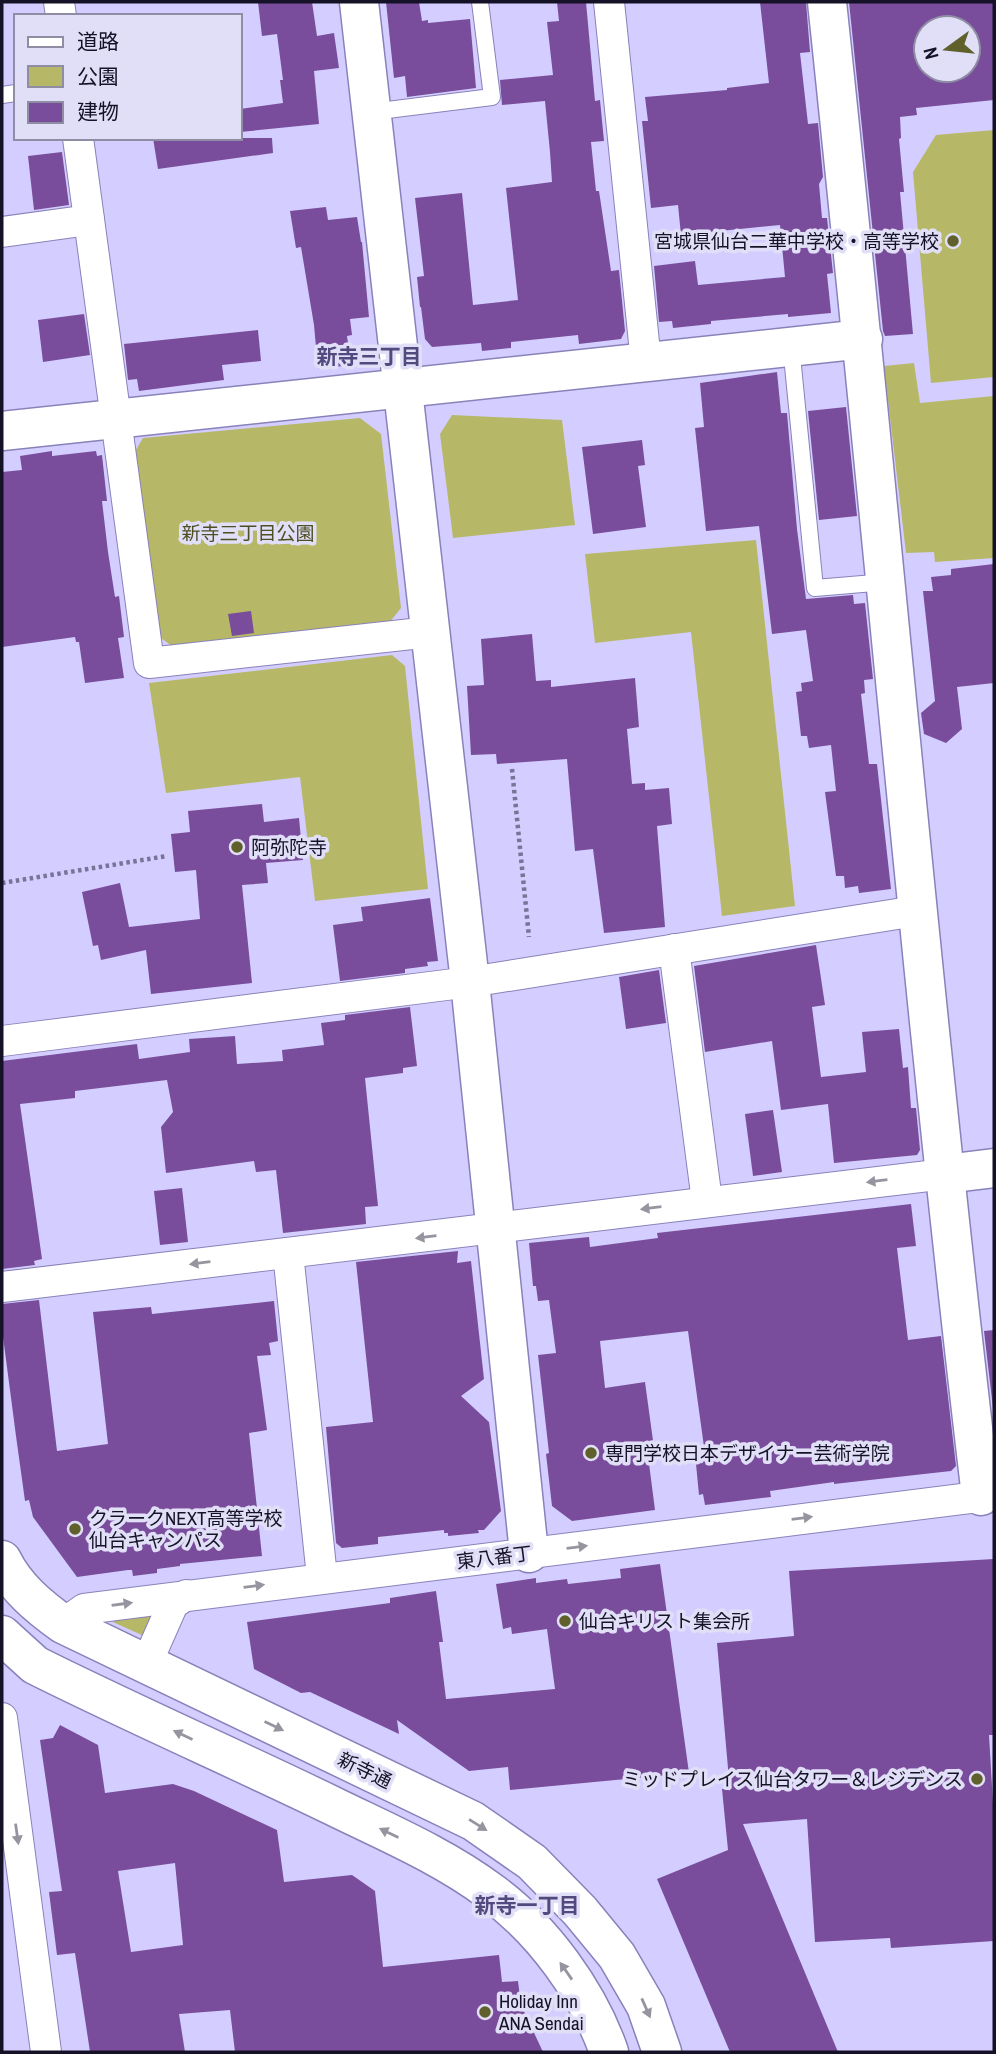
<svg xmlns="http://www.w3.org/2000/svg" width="996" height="2054" font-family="'Archivo Narrow','Noto Sans JP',sans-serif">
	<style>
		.green { fill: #b7b867 }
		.building { fill: #794d9b; fill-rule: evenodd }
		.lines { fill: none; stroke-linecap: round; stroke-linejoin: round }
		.lane-casing { stroke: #8982ba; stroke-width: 18 }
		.street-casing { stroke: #8982ba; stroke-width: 32 }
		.secondary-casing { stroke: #8982ba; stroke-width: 41 }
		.path { stroke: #787498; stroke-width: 4.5; stroke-dasharray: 3.5 3.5; stroke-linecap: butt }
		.lane { stroke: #fff; stroke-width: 16 }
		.street { stroke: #fff; stroke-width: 30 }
		.secondary { stroke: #fff; stroke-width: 38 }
		.oneway { fill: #96949e }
		.poi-dot { fill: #60602d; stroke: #e1dff7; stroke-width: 2.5 }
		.labels { text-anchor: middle; stroke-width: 7; stroke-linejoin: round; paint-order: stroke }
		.poi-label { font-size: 19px; fill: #151227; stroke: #e1dff7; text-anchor: start }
		.park-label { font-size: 19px; fill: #4e4e23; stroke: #e1dff7 }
		.street-label { font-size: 19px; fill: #151227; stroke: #e1dff7 }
		.neighbourhood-label { font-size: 21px; font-weight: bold; fill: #524a7e; stroke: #e1dff7 }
	</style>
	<rect width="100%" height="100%" fill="#d3ceff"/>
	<g class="green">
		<path d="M994 130V377L931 383 913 172 936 135Z"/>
		<path d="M914 363 920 403 994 396V558L935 562 934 552 906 553 884 366Z"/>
		<path d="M452 415 562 420 575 525 453 538 440 434Z"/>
		<path d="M360 418 381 434 401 608 389 623 173 647 157 635 131 458 143 438Z"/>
		<path d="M756 540 795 906 722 916 691 632 595 643 585 554Z"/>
		<path d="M392 655 405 666 428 889 315 901 300 777 166 793 149 683Z"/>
		<path d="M145 1609 153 1616 146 1637 113 1622 115 1613Z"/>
	</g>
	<g class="building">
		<path d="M258 2H312L317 36 334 33 339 68 314 71 319 124 240 132V109L283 103 280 80H283L277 34 262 36Z"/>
		<path d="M386 2H419L422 21 428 20V23L470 19 476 88 407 97 405 76 394 78Z"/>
		<path d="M557 2H586L595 101 600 100 604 141 591 142 596 191H599L611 271 619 270 625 331 621 339 579 344 578 335 511 342V348L482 351 481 343 432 347 425 339 421 307H420L417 277 424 276 415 198 462 193 473 305 518 300 506 188 552 182 550 152 545 101 502 105 500 80 553 75 547 22 559 21Z"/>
		<path d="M760 2H806L810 52 800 53 808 124 818 123 823 177 819 184 822 218H827L833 273 827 274 831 313 788 317V314L711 321V324L673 328 672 321 659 322 654 266 695 261 698 285 785 277 780 225 681 235 678 205 651 208 642 121H648L645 97 727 90V88L769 83Z"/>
		<path d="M849 2H994V100L916 108 917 115 900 117 901 138 899 139 904 192H900L913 334 885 336 883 331ZM926 28H968V70H926Z"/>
		<path d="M153 138H272L273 153 158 169Z"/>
		<path d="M62 152 69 205 34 210 28 156Z"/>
		<path d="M326 207 328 220 357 217 361 242H362L369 317 350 319 352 335 347 336 351 365 318 369 314 325 301 247 296 248 290 211Z"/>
		<path d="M84 314 90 355 43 362 38 320Z"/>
		<path d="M258 330 261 361 222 365 224 380 139 391 137 379 128 380 124 344Z"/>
		<path d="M777 372 781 413H787L797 529 806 599 853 595 854 604 865 603 873 679 864 680 865 693 861 694 869 764H877L891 889 859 893 858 886 845 888 844 876H836L825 792 836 791 831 745 809 748 807 736H801L796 692 802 691 801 683 813 681 806 630 772 634 759 526 706 531 695 428 704 427 700 383Z"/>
		<path d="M846 407 857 516 819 520 808 411Z"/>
		<path d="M642 440 645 465 638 466 646 527 593 534 582 447Z"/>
		<path d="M52 451V456L96 451 97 456 102 455 107 501H102L108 552 115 597 119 596 124 637 118 638 124 678 85 683 79 642H76L75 637 2 647V472L22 470 20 456Z"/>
		<path d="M994 564V683L957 687 962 729 946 743 924 734 921 713 935 701 923 591H933L931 577 951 575V569Z"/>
		<path d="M251 611 254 633 232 636 228 614Z"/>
		<path d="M532 634 536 681 551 680V687L635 678 639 727 627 729 632 784 645 783V790L669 788 672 824 657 826 665 927 604 933 593 849 575 851 567 759 497 764 496 754 471 755 467 686 484 685 481 639Z"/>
		<path d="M262 804 264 822 299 818 303 860 266 863 268 883 242 885 252 983 151 994 146 950 101 960 98 945 93 946 82 892 120 883 129 927 200 919 196 870 175 872 171 834 190 832 188 811Z"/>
		<path d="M430 898 438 961 427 962 428 966 405 969V973L340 981 333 925 363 921 361 907Z"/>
		<path d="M816 945 825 1005 812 1007 821 1077 866 1072 862 1032 899 1029 903 1068 908 1067 911 1108H916L920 1150 917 1155 834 1163 828 1104 781 1110 772 1041 705 1052 694 966Z"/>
		<path d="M659 970 666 1023 626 1029 619 977Z"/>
		<path d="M410 1007 417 1066 403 1068V1073L365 1078 378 1206 365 1207 366 1224 283 1233 276 1170 256 1172 254 1161 166 1173 161 1127 173 1112 167 1080 75 1091V1098L20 1104 42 1259 34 1261 35 1265 2 1269V1061L137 1044 139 1059 190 1052 189 1039 235 1036 237 1064 283 1061 282 1050 324 1045 321 1023 345 1020V1015Z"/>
		<path d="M773 1110 782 1172 753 1176 745 1114Z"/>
		<path d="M182 1188 188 1242 160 1245 154 1191Z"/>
		<path d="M911 1204 916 1246 897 1248 908 1340 941 1336 956 1466 951 1471 834 1484V1482L770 1491 771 1497 705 1505 703 1494 699 1495 696 1464 703 1463 702 1455 705 1454 688 1331 600 1341 605 1388 645 1382 654 1448H647L655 1510 572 1521 552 1506 546 1454 549 1453 538 1355 556 1353 549 1300 538 1301 536 1286H533L529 1243 589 1237 590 1247 658 1238 657 1233Z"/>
		<path d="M458 1251 457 1263 471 1261 484 1379 461 1396 489 1422 501 1511 484 1530H478L479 1533 448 1536V1533H444V1530L378 1537V1544L342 1548 336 1543 326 1427 373 1422 356 1262Z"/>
		<path d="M39 1300 57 1451 108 1444 93 1312 151 1307 152 1314 274 1301 278 1341 269 1343 271 1355 257 1356 267 1430 249 1433 262 1556 180 1564V1566L157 1569V1573L133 1576 132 1570H128L77 1577 33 1517 29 1500 25 1501 16 1436 2 1329V1304Z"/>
		<path d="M994 1330V1417L984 1331Z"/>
		<path d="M994 1559V1735H989L994 1821V1941L891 1948 890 1938 815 1942 807 1819 743 1824 838 2052H730L657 1879 728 1850 722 1789 728 1788 730 1791 717 1643 794 1636 789 1571Z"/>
		<path d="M660 1564 689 1773 510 1790 508 1767 469 1771 397 1720 399 1734 310 1692 301 1693 254 1669 247 1622 390 1603V1598L436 1591 443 1642H439L446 1699 555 1689 547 1629 512 1634 511 1627 503 1629 496 1584 536 1578V1583L567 1579 568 1584 621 1578 620 1569Z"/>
		<path d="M60 1725 98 1745 105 1793 173 1784 194 1791 277 1830 284 1882 352 1875 375 1891 383 1967 499 1955 502 1982 518 1981 521 2005 543 2052H235L230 2010 179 2014 185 2052H90L75 1953 57 1955 49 1892 62 1891 40 1740 53 1738ZM175 1863 183 1945 131 1952 118 1871Z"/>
	</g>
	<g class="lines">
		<g class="lane-casing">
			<g id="lane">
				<path d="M2 95 16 93"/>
				<path d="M371 112 492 97 480 2"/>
				<path d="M791 346 815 588 886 582"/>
			</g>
		</g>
		<g class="street-casing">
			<g id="street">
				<path d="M59 2 61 16"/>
				<path d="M609 2 646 362"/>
				<path d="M78 138 149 663 430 632"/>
				<path d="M2 232 89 220"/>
				<path d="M674 949 707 1201"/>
				<path d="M2 1041 470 982 916 911"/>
				<path d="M288 1253 322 1577"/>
				<path d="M2 1287 945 1174"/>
				<path d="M63 1624 84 1609 994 1495"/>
				<path d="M146 1665 173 1604 186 1595"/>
				<path d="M2 1718 46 2052"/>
			</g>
		</g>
		<g class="secondary-casing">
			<g id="secondary">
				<path d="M359 2 470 982 529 1553"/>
				<path d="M827 2C880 500 922 999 981 1496"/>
				<path d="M2 431 863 339"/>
				<path d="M945 1174 994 1168"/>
				<path d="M2 1560C15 1587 39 1607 63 1624L473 1821 532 1862 580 1911 617 1956 646 2006 662 2052"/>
				<path d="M2 1635 35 1665C133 1714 234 1758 333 1806 386 1832 443 1856 491 1892 543 1930 588 1992 609 2052"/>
			</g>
		</g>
		<g class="path">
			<path d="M512 769 529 937"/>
			<path d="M2 883 167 856"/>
		</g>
		<use href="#lane" class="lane"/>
		<use href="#street" class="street"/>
		<use href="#secondary" class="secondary"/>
	</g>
	<defs><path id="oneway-solid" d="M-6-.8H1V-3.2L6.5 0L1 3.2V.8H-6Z" transform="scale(1.75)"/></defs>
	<g class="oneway">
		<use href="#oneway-solid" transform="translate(877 1181) rotate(173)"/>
		<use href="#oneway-solid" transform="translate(651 1208) rotate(173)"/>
		<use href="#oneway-solid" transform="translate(426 1237) rotate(173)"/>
		<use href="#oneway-solid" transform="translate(200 1263) rotate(173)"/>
		<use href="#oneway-solid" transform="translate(802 1518) rotate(-7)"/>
		<use href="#oneway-solid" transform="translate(577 1547) rotate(-7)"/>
		<use href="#oneway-solid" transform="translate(254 1586) rotate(-7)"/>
		<use href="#oneway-solid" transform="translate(122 1604) rotate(-8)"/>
		<use href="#oneway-solid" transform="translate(274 1726) rotate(26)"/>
		<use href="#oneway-solid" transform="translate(183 1735) rotate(-155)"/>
		<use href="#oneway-solid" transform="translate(478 1825) rotate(32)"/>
		<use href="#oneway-solid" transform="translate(389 1833) rotate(-154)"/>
		<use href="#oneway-solid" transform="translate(17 1834) rotate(82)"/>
		<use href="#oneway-solid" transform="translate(566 1971) rotate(-125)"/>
		<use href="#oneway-solid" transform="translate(646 2008) rotate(66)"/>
	</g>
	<g class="poi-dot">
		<circle cx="953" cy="241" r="7"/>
		<circle cx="237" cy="847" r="7"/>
		<circle cx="591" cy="1453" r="7"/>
		<circle cx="75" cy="1529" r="7"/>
		<circle cx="565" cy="1621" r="7"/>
		<circle cx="977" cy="1779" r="7"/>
		<circle cx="485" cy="2012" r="7"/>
	</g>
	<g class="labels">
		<g class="poi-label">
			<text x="939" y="248" text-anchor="end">宮城県仙台二華中学校・高等学校</text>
			<text x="251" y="854">阿弥陀寺</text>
			<text x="605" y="1460">専門学校日本デザイナー芸術学院</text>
			<text x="89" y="1525">クラークNEXT高等学校<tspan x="89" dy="22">仙台キャンパス</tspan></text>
			<text x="579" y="1628">仙台キリスト集会所</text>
			<text x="963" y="1786" text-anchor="end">ミッドプレイス仙台タワー＆レジデンス</text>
			<text x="499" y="2008">Holiday Inn<tspan x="499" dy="22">ANA Sendai</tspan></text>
		</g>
		<g class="park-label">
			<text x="248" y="540">新寺三丁目公園</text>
		</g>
		<g class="street-label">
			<text transform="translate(494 1557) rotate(-7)" y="7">東八番丁</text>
			<text transform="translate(365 1770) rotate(26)" y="7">新寺通</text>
		</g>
		<g class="neighbourhood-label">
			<text x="369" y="364">新寺三丁目</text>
			<text x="527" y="1913">新寺一丁目</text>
		</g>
	</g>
	<rect width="996" height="2054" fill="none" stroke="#151227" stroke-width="7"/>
	<rect x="14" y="14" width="228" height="126" fill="#e1dff7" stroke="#8f8da4" stroke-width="2"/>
	<rect x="28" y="37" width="35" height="10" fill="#ffffff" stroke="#8f8da4" stroke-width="2"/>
	<text x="77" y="49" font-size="21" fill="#151227">道路</text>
	<rect x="28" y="66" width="35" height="21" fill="#b7b867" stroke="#8f8da4" stroke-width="2"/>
	<text x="77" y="84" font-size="21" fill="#151227">公園</text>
	<rect x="28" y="102" width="35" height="21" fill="#794d9b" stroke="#8f8da4" stroke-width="2"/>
	<text x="77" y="119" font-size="21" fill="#151227">建物</text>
	<g transform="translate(947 49) rotate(255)"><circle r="33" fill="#e1dff7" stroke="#8f8da4" stroke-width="2"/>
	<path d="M0-5L12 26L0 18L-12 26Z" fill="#60602d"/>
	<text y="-10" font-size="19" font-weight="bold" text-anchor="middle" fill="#151227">N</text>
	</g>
</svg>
